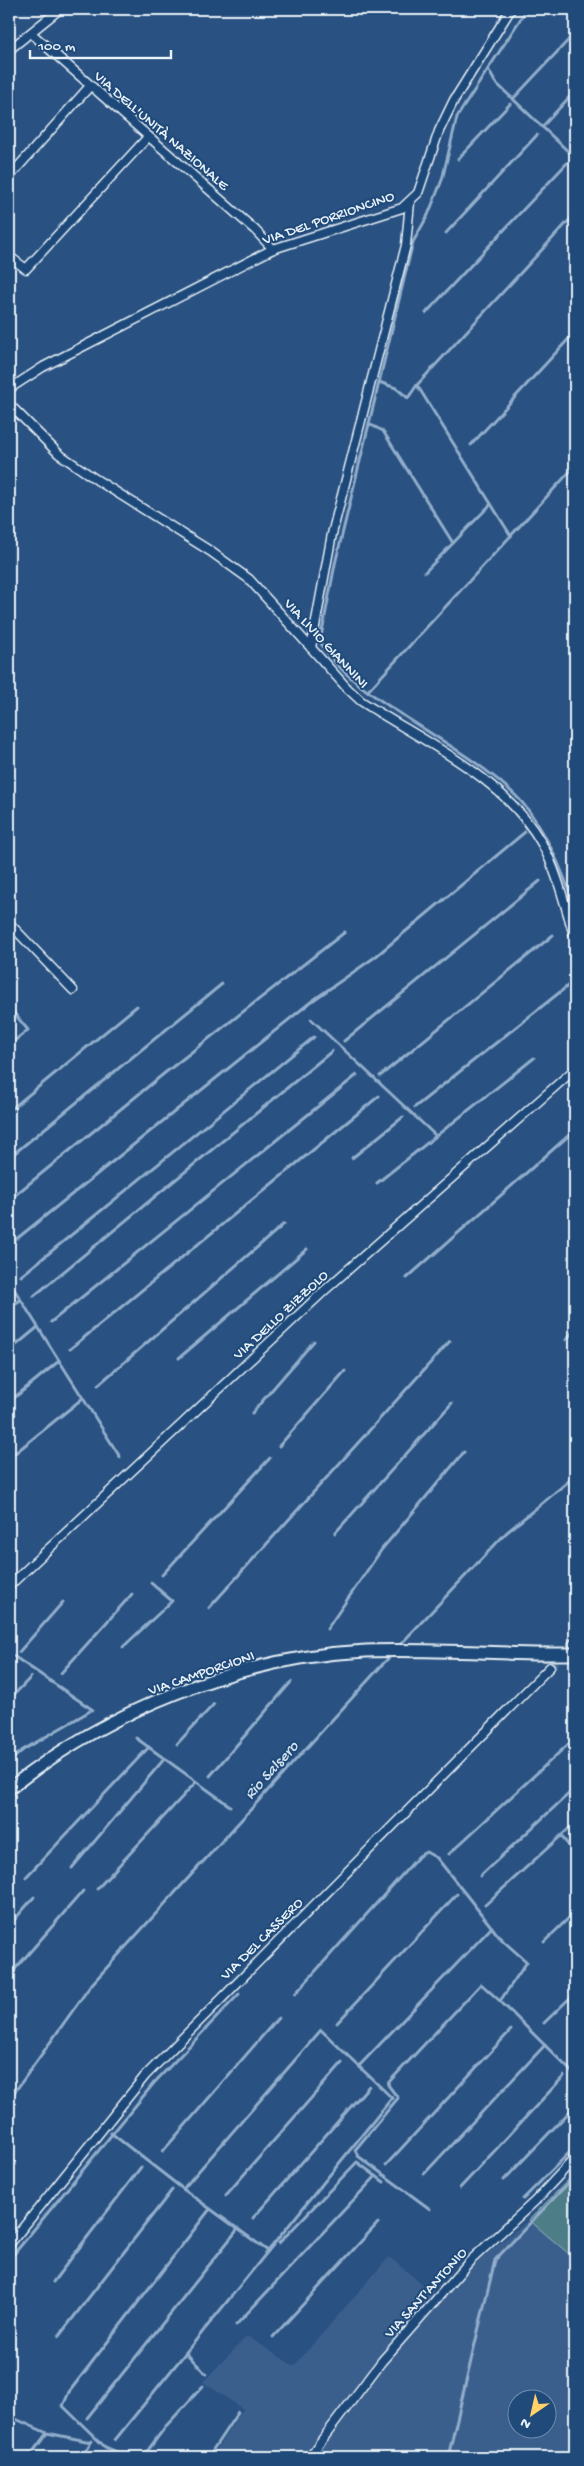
<svg xmlns="http://www.w3.org/2000/svg" width="584" height="2466" font-family="'Gochi Hand',sans-serif">
	<style>
		.built { fill: #3b5e8d; fill-rule: evenodd }
		.green { fill: #4e7d87; stroke: #9bb7c0 }
		.lines { fill: none; stroke-linecap: round; stroke-linejoin: round }
		.stream { stroke: #92aecb; stroke-width: 3 }
		.minor-tunnel { stroke: #466993; stroke-width: 8; stroke-dasharray: 8 4; stroke-linecap: butt }
		.minor-casing { stroke: #e8f1f8; stroke-width: 11 }
		.secondary-casing { stroke: #e8f1f8; stroke-width: 15 }
		.minor { stroke: #1f4a7a; stroke-width: 8 }
		.secondary { stroke: #1f4a7a; stroke-width: 11 }
		.secondary-bridge-casing { stroke: #e8f1f8; stroke-width: 15; stroke-linecap: butt }
		.secondary-bridge { stroke: #1f4a7a; stroke-width: 11 }
		.labels { text-anchor: middle; stroke-width: 4; stroke-linejoin: round; paint-order: stroke }
		.street-label { font-size: 15px; fill: #e8f1f8; stroke: #1f4a7a }
		.water-label { font-size: 16px; font-style: italic; fill: #d2e0ed; stroke: #1f4a7a }
	</style>
	<rect width="100%" height="100%" fill="#295181"/>
	<filter id="ink" filterUnits="userSpaceOnUse"><feTurbulence type="fractalNoise" baseFrequency=".02" numOctaves="2"/><feDisplacementMap in="SourceGraphic" scale="10" xChannelSelector="R" yChannelSelector="G"/><feConvolveMatrix kernelMatrix="1 2 1 2 8 2 1 2 1" color-interpolation-filters="sRGB"/></filter>
	<g filter="url(#ink)">
		<path class="built" d="M529 2220 575 2259V2457L212 2456 243 2409 203 2382 247 2336 294 2366 389 2257 442 2300 474 2263ZM516 2398H546V2428H516Z"/>
		<path class="green" d="M575 2173V2259L529 2220Z"/>
		<g class="lines">
			<g class="stream">
				<path d="M527 9 457 117 442 180 428 215 413 242 335 564 320 642C340 675 372 695 404 716 442 741 483 764 515 795 542 821 564 873 575 908"/>
				<path d="M488 69 495 82 575 158"/>
				<path d="M513 99 575 33"/>
				<path d="M542 127 575 91"/>
				<path d="M572 150 575 147"/>
				<path d="M458 159 510 104"/>
				<path d="M446 233 537 135"/>
				<path d="M426 313 568 162"/>
				<path d="M379 382 396 388 408 398 417 385 575 214"/>
				<path d="M417 385 511 536"/>
				<path d="M369 424 383 431 453 543"/>
				<path d="M471 445 575 332"/>
				<path d="M425 572 491 504"/>
				<path d="M367 692 575 466"/>
				<path d="M9 1007 28 1030 9 1045"/>
				<path d="M311 1019 436 1136"/>
				<path d="M344 1041 540 881"/>
				<path d="M380 1076 553 935"/>
				<path d="M415 1107 574 981"/>
				<path d="M9 1111 137 1006"/>
				<path d="M11 1156 222 984"/>
				<path d="M352 1158 403 1117"/>
				<path d="M377 1183 534 1058"/>
				<path d="M9 1200 166 1072 345 932"/>
				<path d="M9 1245 312 1001 375 957 525 832"/>
				<path d="M21 1276 314 1037"/>
				<path d="M407 1278 575 1130"/>
				<path d="M9 1281 120 1457"/>
				<path d="M34 1296 332 1051"/>
				<path d="M9 1309 20 1300"/>
				<path d="M51 1322 357 1075"/>
				<path d="M566 1340 575 1329"/>
				<path d="M70 1349 379 1096"/>
				<path d="M9 1351 38 1327"/>
				<path d="M179 1358 307 1249"/>
				<path d="M98 1385 284 1224"/>
				<path d="M9 1402 59 1361"/>
				<path d="M252 1413 314 1341"/>
				<path d="M279 1446 345 1371"/>
				<path d="M9 1458 83 1398"/>
				<path d="M335 1533 452 1403"/>
				<path d="M162 1575 270 1458"/>
				<path d="M209 1608 450 1341"/>
				<path d="M327 1629 382 1549 464 1452"/>
				<path d="M123 1647 172 1601 151 1583"/>
				<path d="M398 1647 506 1533 575 1476"/>
				<path d="M19 1652 63 1602"/>
				<path d="M9 1653 93 1710"/>
				<path d="M61 1673 132 1594"/>
				<path d="M9 1700 31 1677"/>
				<path d="M136 1738 230 1806"/>
				<path d="M177 1744 214 1704"/>
				<path d="M9 1762 23 1750 90 1711"/>
				<path d="M210 1776 291 1682"/>
				<path d="M561 1836 575 1853"/>
				<path d="M449 1854 575 1738"/>
				<path d="M72 1868 165 1758"/>
				<path d="M480 1876 575 1788"/>
				<path d="M26 1877 149 1747"/>
				<path d="M97 1889 196 1782"/>
				<path d="M485 1905 575 1823"/>
				<path d="M9 1926 34 1897"/>
				<path d="M544 1942 575 1912"/>
				<path d="M273 1953 475 1748"/>
				<path d="M9 1976 83 1891"/>
				<path d="M295 1994 419 1856 426 1852 437 1858 501 1939 527 1962 500 2001 575 2075"/>
				<path d="M337 2023 457 1894"/>
				<path d="M544 2023 575 1993"/>
				<path d="M359 2066 492 1927"/>
				<path d="M9 2100 91 1985 392 1654"/>
				<path d="M111 2133 183 2189 268 2251"/>
				<path d="M163 2151 278 2018"/>
				<path d="M386 2165 511 2030"/>
				<path d="M424 2174 545 2045"/>
				<path d="M504 2180 575 2106"/>
				<path d="M460 2188 564 2076"/>
				<path d="M226 2195 342 2063"/>
				<path d="M523 2199 575 2147"/>
				<path d="M430 2209 358 2156 355 2150 398 2098 388 2085 389 2082 481 1984 500 2001"/>
				<path d="M253 2218 369 2086"/>
				<path d="M279 2243 357 2162 384 2182"/>
				<path d="M9 2260 154 2083 239 1994"/>
				<path d="M53 2282 141 2167"/>
				<path d="M236 2325 376 2176"/>
				<path d="M59 2336 172 2190"/>
				<path d="M273 2337 378 2223"/>
				<path d="M186 2353 206 2374"/>
				<path d="M9 2416 47 2433 91 2442"/>
				<path d="M87 2418 238 2229"/>
				<path d="M115 2440 392 2098 321 2030 183 2189"/>
				<path d="M29 2457 47 2433"/>
				<path d="M81 2457 92 2441"/>
				<path d="M119 2457V2453L105 2447 63 2406 69 2392 210 2209"/>
				<path d="M143 2457 166 2426 203 2386"/>
				<path d="M208 2457 238 2412"/>
				<path d="M448 2457 495 2260 575 2176"/>
			</g>
			<path class="minor-tunnel" d="M550 1667 573 1644"/>
			<g class="minor-casing">
				<g id="minor">
					<path d="M31 33 255 230 273 249"/>
					<path d="M9 50 60 9"/>
					<path d="M9 177 90 86"/>
					<path d="M9 256 26 269 148 137"/>
					<path d="M9 389 43 367 273 249 402 208 418 193 439 131 454 100 511 9"/>
					<path d="M9 404 59 454 97 480 210 551 249 579 347 688 361 701C423 742 504 776 542 844 558 873 565 907 575 938"/>
					<path d="M311 648 332 534 406 245 410 202"/>
					<path d="M9 923 73 990"/>
					<path d="M9 1586 324 1291 575 1069"/>
					<path d="M573 1644 575 1642"/>
					<path d="M9 2245 145 2076 550 1667"/>
					<path d="M309 2457 382 2361 470 2261 535 2201 575 2158"/>
				</g>
			</g>
			<g class="secondary-casing">
				<path id="secondary" d="M9 1789C108 1710 239 1657 366 1651 425 1649 485 1653 544 1654"/>
			</g>
			<use href="#minor" class="minor"/>
			<use href="#secondary" class="secondary"/>
			<g class="secondary-bridge-casing">
				<path id="secondary-bridge" d="M544 1654H573"/>
			</g>
			<use href="#secondary-bridge" class="secondary-bridge"/>
		</g>
	</g>
	<g class="labels">
		<g class="street-label">
			<text transform="translate(162 130) rotate(41)" y="5">VIA DELL'UNITÀ NAZIONALE</text>
			<text transform="translate(328 217) rotate(-19)" y="5">VIA DEL PORRIONCINO</text>
			<text transform="translate(327 643) rotate(47)" y="5">VIA LIVIO GIANNINI</text>
			<text transform="translate(280 1314) rotate(-43)" y="5">VIA DELLO ZIZZOLO</text>
			<text transform="translate(201 1672) rotate(-19)" y="5">VIA CAMPORCIONI</text>
			<text transform="translate(261 1938) rotate(-45)" y="5">VIA DEL CASSERO</text>
			<text transform="translate(425 2292) rotate(-48)" y="5">VIA SANT'ANTONIO</text>
		</g>
		<g class="water-label">
			<text transform="translate(270 1769) rotate(-48)" y="6">Rio Salsero</text>
		</g>
	</g>
	<rect width="584" height="2466" fill="none" stroke="#1f4a7a" stroke-width="30"/>
	<rect x="15" y="15" width="554" height="2436" fill="none" stroke="#e8f1f8" stroke-width="2" filter="url(#ink)"/>
	<g transform="translate(532 2414) rotate(214)"><circle r="24" fill="#1f4a7a" stroke="#6f8dac"/>
	<path d="M0-4L9 19L0 12L-9 19Z" fill="#ffd166"/>
	<text y="-8" font-size="14" font-weight="bold" text-anchor="middle" fill="#e8f1f8">N</text>
	</g>
	<path d="M30 50v8h141v-8" fill="none" stroke="#e8f1f8" stroke-width="2.5"/>
	<text x="38" y="50" font-size="15" fill="#e8f1f8" stroke="#1f4a7a" stroke-width="4" paint-order="stroke">100 m</text>
</svg>
